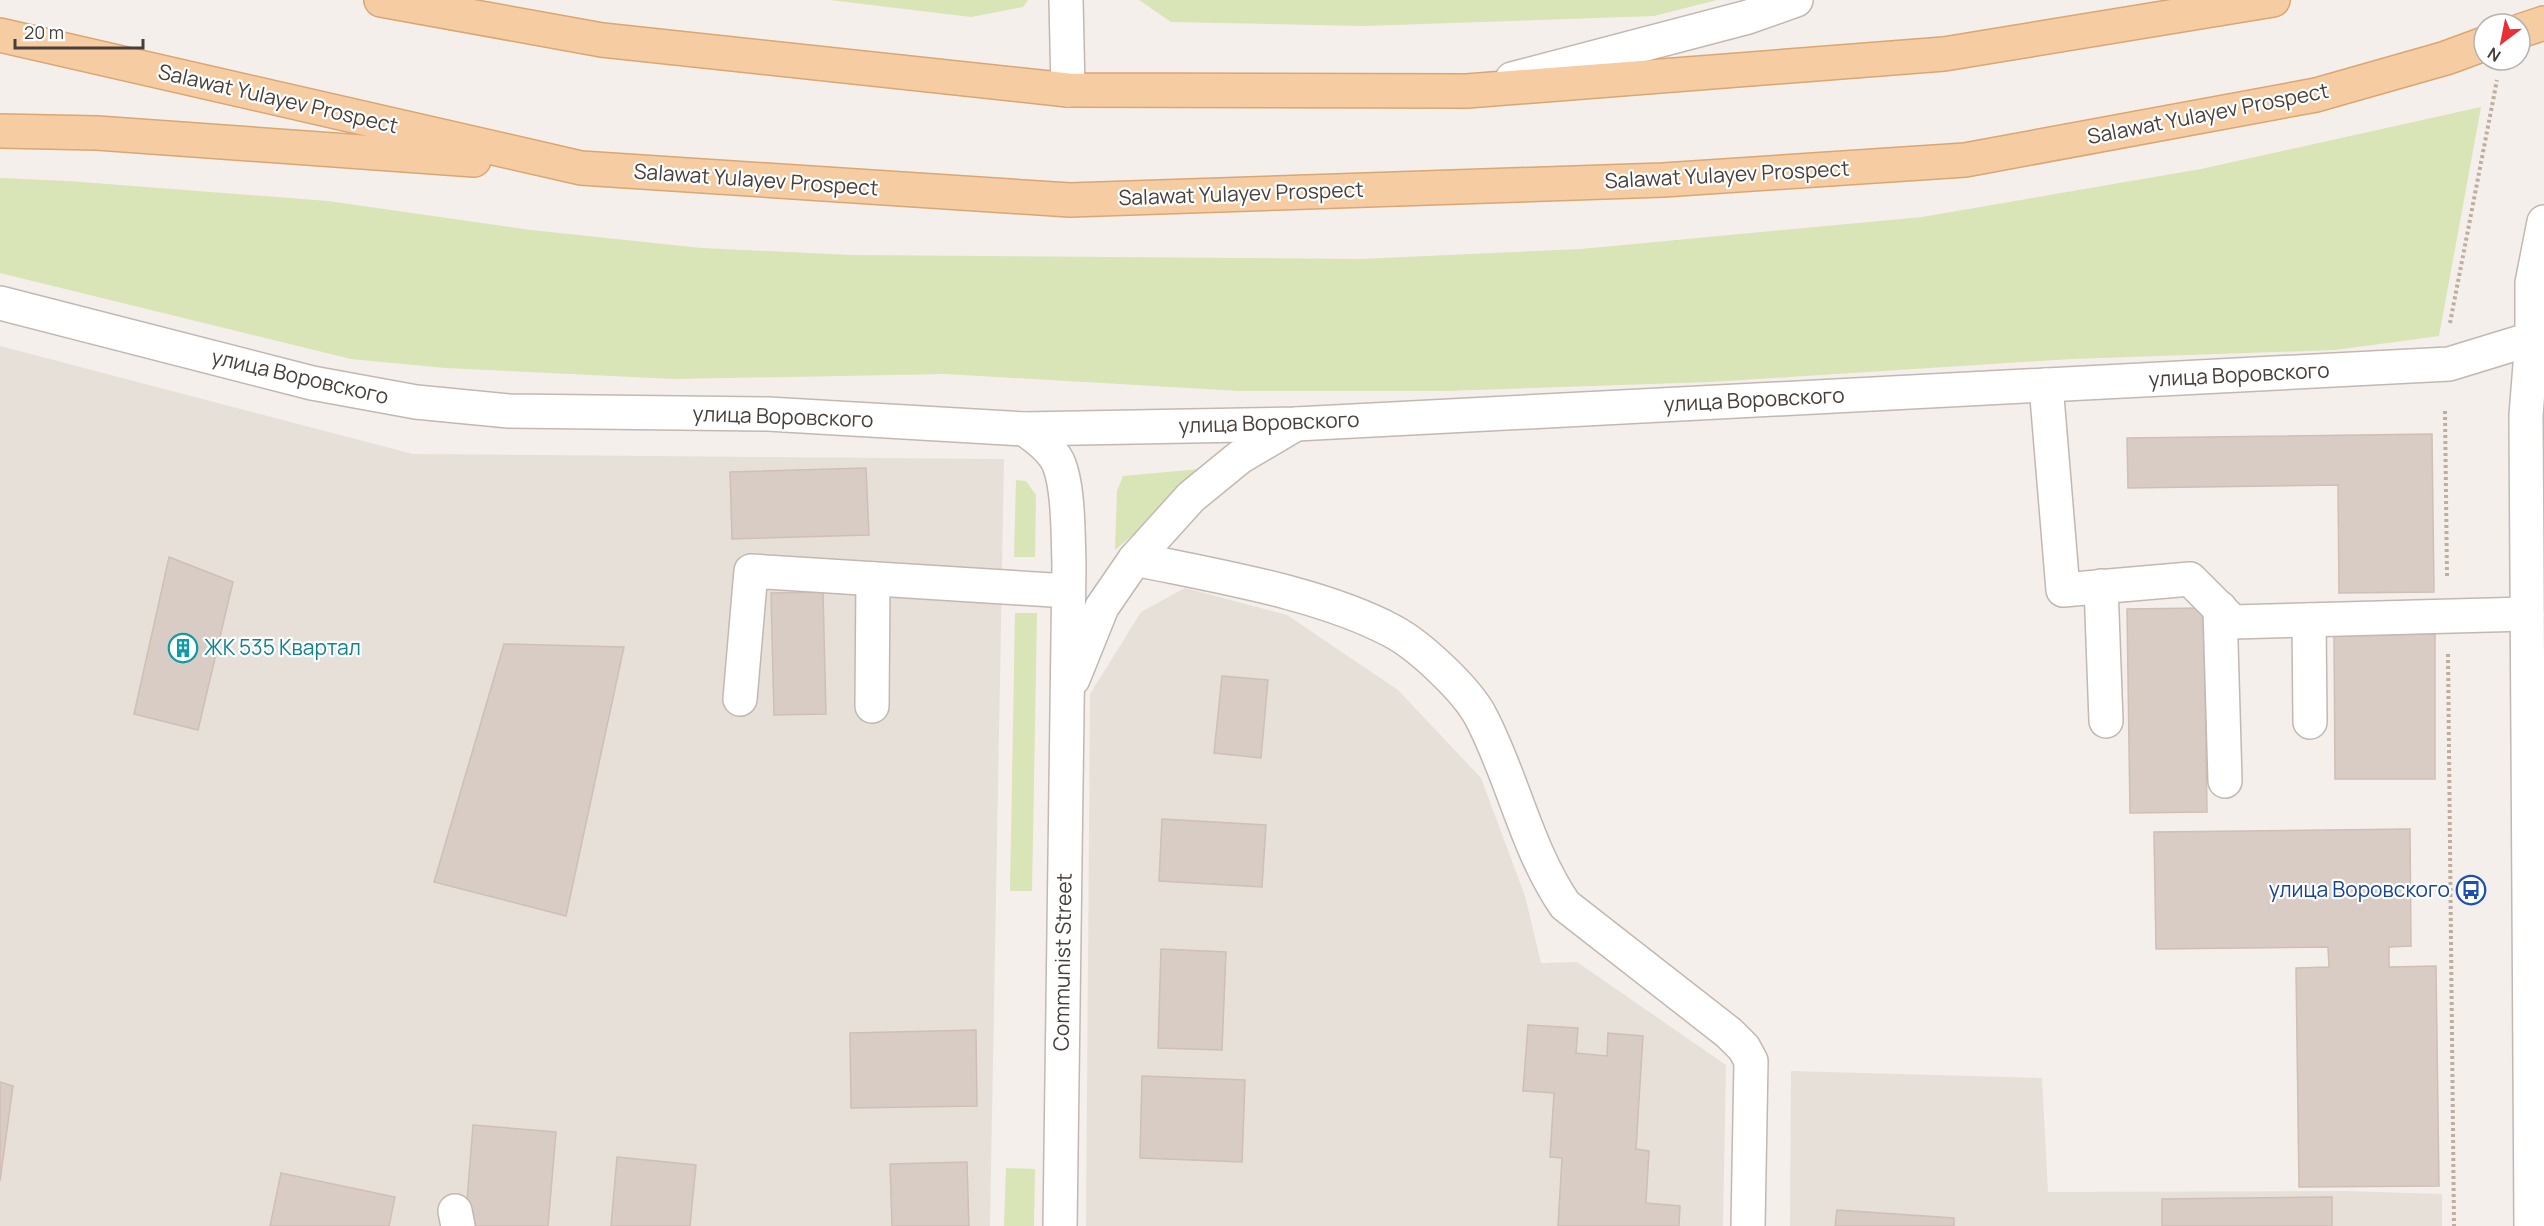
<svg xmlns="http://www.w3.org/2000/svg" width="2544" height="1226" font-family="Manrope,sans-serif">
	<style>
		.residential { fill: #e7e0d9 }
		.green { fill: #d9e4b7 }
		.building { fill: #d8ccc4; stroke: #cfbfb5; stroke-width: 1.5 }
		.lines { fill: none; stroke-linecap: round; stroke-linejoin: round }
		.minor-casing { stroke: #c2b8b1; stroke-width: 36 }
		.major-casing { stroke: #daa672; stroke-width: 36 }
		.path { stroke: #bfaea0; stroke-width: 4; stroke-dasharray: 3 3; stroke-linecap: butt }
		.minor { stroke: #fff; stroke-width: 33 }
		.major { stroke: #f6cda2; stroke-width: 33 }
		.labels { text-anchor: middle; stroke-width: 4.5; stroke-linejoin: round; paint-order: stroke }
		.street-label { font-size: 21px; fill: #473f39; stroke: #fff }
		.culture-label { font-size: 21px; fill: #0d838f; stroke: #fff; text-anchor: start }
		.transit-label { font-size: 21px; fill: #164399; stroke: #fff; text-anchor: end }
	</style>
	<rect width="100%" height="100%" fill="#f4efeb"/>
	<g class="residential">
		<path d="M0 346 413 454 1004 459 990 1226H0Z"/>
		<path d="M1185 588 1287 615 1398 690 1481 778 1525 896 1541 963 1577 962 1726 1065 1723 1226H1086L1090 694 1141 612Z"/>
		<path d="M1791 1071 2042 1078 2048 1192 2346 1191 2442 1194V1226H1790Z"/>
	</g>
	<g class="green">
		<path d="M830 0H1028L1023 7 971 17Z"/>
		<path d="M1139 0H1717L1654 16 1364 26 1171 22Z"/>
		<path d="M2481 107 2439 336 2335 350 2071 359 1710 382 1445 391H1240L945 374 674 379 445 368 351 359 0 273V178L68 181 328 201 531 230 701 248 852 255 1361 259 1581 249 1922 217 2201 169Z"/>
		<path d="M1211 468 1115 550 1117 491 1123 476Z"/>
		<path d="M1016 480 1026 481 1036 495 1035 557H1014Z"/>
		<path d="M1015 613H1037L1032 891H1010Z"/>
		<path d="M1006 1168 1035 1169 1034 1226H1004Z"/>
	</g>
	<g class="building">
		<path d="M2432 434 2434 592 2339 593 2338 485 2128 488 2127 438Z"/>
		<path d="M866 468 869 535 732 539 730 472Z"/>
		<path d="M169 557 233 582 198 730 134 714Z"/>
		<path d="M823 592 826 714 774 715 771 593Z"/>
		<path d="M2204 608 2207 812 2130 813 2127 609Z"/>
		<path d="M2435 634V779H2335L2334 635Z"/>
		<path d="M504 644 624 647 566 916 434 882Z"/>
		<path d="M1222 676 1268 680 1261 758 1214 753Z"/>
		<path d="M1162 819 1266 825 1262 887 1159 881Z"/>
		<path d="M2410 829 2411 946 2389 947V967L2436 966 2439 1186 2299 1187 2296 968 2329 967 2328 947 2156 949 2154 832Z"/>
		<path d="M1161 949 1226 952 1222 1050 1158 1048Z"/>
		<path d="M1528 1025 1578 1028 1576 1053 1607 1056 1608 1033 1643 1036 1636 1149 1649 1151 1646 1203 1680 1206 1679 1226H1558L1562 1158 1550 1157 1554 1093 1523 1091Z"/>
		<path d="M976 1030 977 1106 851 1108 850 1033Z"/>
		<path d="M1142 1076 1245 1080 1242 1162 1140 1158Z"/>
		<path d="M0 1082 13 1086 0 1181Z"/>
		<path d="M473 1125 556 1132 548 1226H465Z"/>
		<path d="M617 1157 696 1165 690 1226H611Z"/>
		<path d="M967 1162 969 1226H892L890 1164Z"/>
		<path d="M281 1173 395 1197 389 1226H270Z"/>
		<path d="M2332 1197V1226H2162V1199Z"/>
		<path d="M1837 1210 1954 1218V1226H1835Z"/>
	</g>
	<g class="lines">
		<g class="minor-casing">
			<g id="minor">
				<path d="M1066 0 1068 90"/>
				<path d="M1512 79 1748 17 1796 0"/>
				<path d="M0 303 312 383 416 402 509 411 768 414 1024 429 1296 424 2449 364 2544 335"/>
				<path d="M2046 385 2063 590 2190 579 2233 622 2527 614"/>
				<path d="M1024 429C1036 437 1051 448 1058 462 1069 486 1068 538 1069 565L1060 1226"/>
				<path d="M1135 559C1216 576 1322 593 1394 632 1421 647 1467 690 1481 717 1513 778 1526 848 1565 905L1729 1033 1744 1048 1751 1061 1748 1226"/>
				<path d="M2101 586 2106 721"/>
				<path d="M2220 608 2225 781"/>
				<path d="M2309 620 2310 722"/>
				<path d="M1073 679 1102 607 1135 559 1191 497 1240 457 1296 424"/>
				<path d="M740 699 751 571 1068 591"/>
				<path d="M872 706 873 579"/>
				<path d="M455 1211 458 1226"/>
				<path d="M2531 1226 2526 415 2532 340V283L2544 222"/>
			</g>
		</g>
		<g class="major-casing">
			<g id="major">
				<path d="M381 0 602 40 1068 90 1467 91 1944 54 2273 0"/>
				<path d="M2520 31 2544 23"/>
				<path d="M0 35 581 168 1070 200 1663 180 1965 160 2316 95 2446 58 2484 44"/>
				<path d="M0 131 97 133 474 160"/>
			</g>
		</g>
		<g class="path">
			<path d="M2450 323 2497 80"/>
			<path d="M2445 411 2447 577"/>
			<path d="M2448 654 2454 1226"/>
		</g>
		<use href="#minor" class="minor"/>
		<use href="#major" class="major"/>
	</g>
	<defs>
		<g id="building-ring" transform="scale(1.5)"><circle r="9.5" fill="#fff" stroke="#0f9aa8" stroke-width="1.5"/><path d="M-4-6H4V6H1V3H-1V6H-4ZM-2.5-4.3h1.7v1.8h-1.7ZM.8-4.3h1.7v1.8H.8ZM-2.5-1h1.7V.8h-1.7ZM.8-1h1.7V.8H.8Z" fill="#0f9aa8"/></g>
		<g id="bus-ring" transform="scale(1.5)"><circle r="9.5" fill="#fff" stroke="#1a4fb4" stroke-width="1.5"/><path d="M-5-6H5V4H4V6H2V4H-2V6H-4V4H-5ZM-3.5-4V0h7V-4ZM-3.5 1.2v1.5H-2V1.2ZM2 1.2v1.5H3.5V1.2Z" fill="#1a4fb4"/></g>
	</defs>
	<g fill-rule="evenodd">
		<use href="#building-ring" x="183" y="648"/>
		<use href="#bus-ring" x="2471" y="890"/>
	</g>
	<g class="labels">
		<g class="street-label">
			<text transform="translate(278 99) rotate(13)" y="7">Salawat Yulayev Prospect</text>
			<text transform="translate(2208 114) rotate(-11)" y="7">Salawat Yulayev Prospect</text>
			<text transform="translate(1727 175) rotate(-3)" y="7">Salawat Yulayev Prospect</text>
			<text transform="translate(756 180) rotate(4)" y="7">Salawat Yulayev Prospect</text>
			<text transform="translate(1241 194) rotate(-2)" y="7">Salawat Yulayev Prospect</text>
			<text transform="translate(2239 375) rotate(-3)" y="7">улица Воровского</text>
			<text transform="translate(300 377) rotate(13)" y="7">улица Воровского</text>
			<text transform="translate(1754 400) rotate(-3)" y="7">улица Воровского</text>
			<text transform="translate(783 417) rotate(2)" y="7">улица Воровского</text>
			<text transform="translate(1269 423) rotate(-2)" y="7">улица Воровского</text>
			<text transform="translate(1063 962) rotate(-89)" y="7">Communist Street</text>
		</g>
		<g class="culture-label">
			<text x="204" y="655">ЖК 535 Квартал</text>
		</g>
		<g class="transit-label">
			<text x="2450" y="897">улица Воровского</text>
		</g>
	</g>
	<g transform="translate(2502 42) rotate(212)"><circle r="28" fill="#ffffff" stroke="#b5b2b0" stroke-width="1.5"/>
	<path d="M0-4.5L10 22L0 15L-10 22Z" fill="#e82e37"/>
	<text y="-9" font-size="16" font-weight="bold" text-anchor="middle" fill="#473f39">N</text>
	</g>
	<path d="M15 39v9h128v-9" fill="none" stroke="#473f39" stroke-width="3"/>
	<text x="24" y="39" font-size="18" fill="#473f39" stroke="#ffffff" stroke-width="4.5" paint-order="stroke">20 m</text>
</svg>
